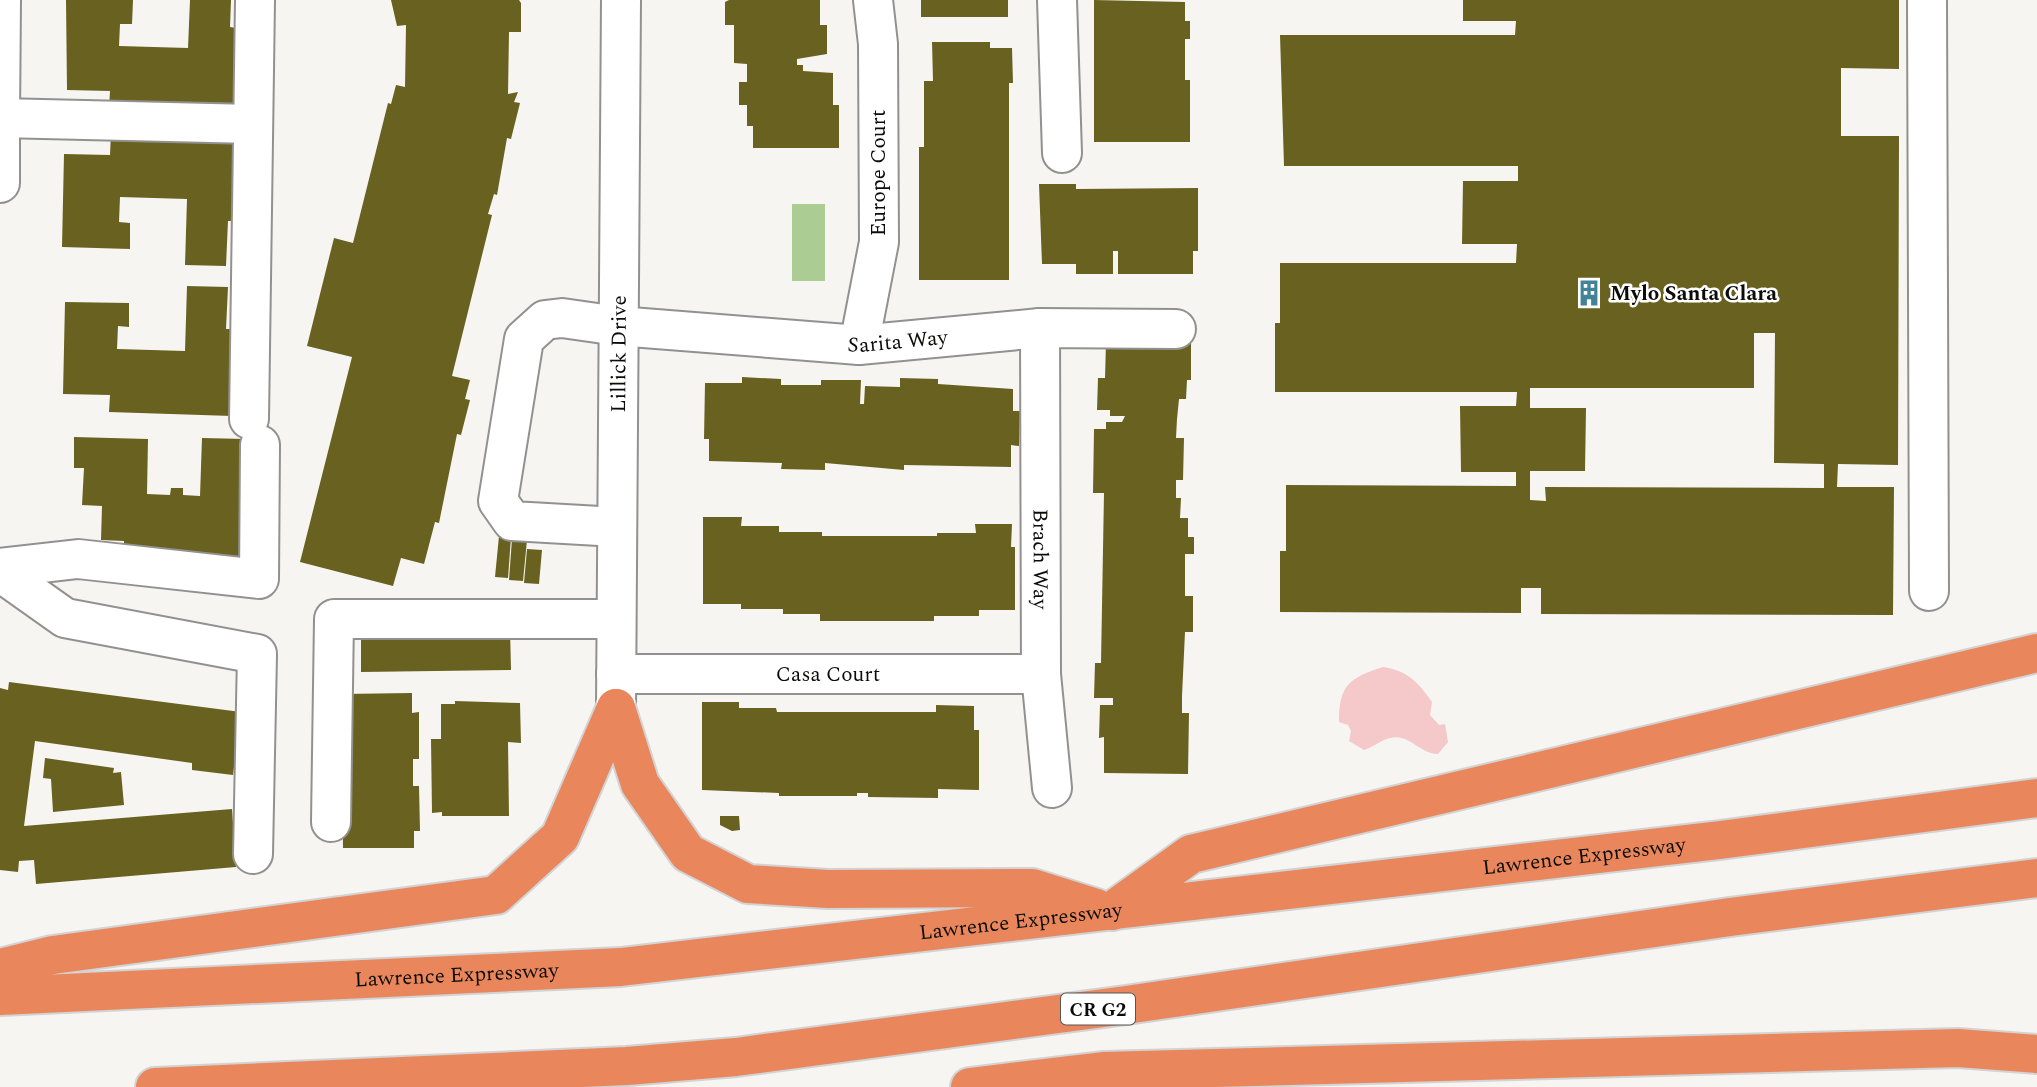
<svg xmlns="http://www.w3.org/2000/svg" width="2037" height="1087" font-family="Spectral,serif">
	<style>
		.green { fill: #f5c8ca }
		.water { fill: #abcc93 }
		.building { fill: #69611f; fill-rule: evenodd }
		.lines { fill: none; stroke-linecap: round; stroke-linejoin: round }
		.minor-casing { stroke: #93918f; stroke-width: 42 }
		.highway-casing { stroke: #d3d3d3; stroke-width: 42 }
		.minor { stroke: #fff; stroke-width: 38 }
		.highway { stroke: #e9865c; stroke-width: 38 }
		.labels { text-anchor: middle; stroke-width: 5; stroke-linejoin: round; paint-order: stroke }
		.shield { fill: #fff; stroke: #555554; stroke-width: 2 }
		.shield-label { font-size: 19px; font-weight: bold; fill: #0c0c0b }
		.street-label { font-size: 21px; fill: #0c0c0b; stroke: #fff }
		.poi-label { font-size: 21px; font-weight: bold; fill: #0c0c0b; stroke: #fff; text-anchor: start }
	</style>
	<rect width="100%" height="100%" fill="#f7f5f2"/>
	<path class="green" d="M1383 667C1408 671 1418 682 1432 702L1430 715 1439 725 1445 724 1448 742 1438 754C1420 754 1409 733 1390 738 1381 740 1373 747 1364 750L1349 741 1351 731 1348 725 1339 722C1339 685 1349 678 1383 667Z"/>
	<rect class="water" x="792" y="204" width="33" height="77"/>
	<g class="building">
		<path d="M66 0H133L132 24H120L119 46 188 48 190 0H231L230 27 236 28 234 113 109 109 110 91 67 90Z"/>
		<path d="M391 0H519L521 3V32H509L508 94 518 92 514 102 520 103 511 139 507 138 497 195 494 194 488 214 492 215 452 376 470 380 465 399 470 400 461 435 457 434 439 523 435 522 424 564 401 558 393 586 300 562 352 357 307 346 334 238 353 243 388 103 391 104 396 85 405 87 406 25 397 26Z"/>
		<path d="M729 0H820V25H827V54L797 59V65H803V71L833 73V105H839V148H753V126H747V105H739V82H747V64L734 63V25H725V2Z"/>
		<rect x="921" y="0" width="87" height="17"/>
		<path d="M1094 0 1185 2V21H1190V39H1185V80H1190V142H1094Z"/>
		<path d="M1463 0H1899V69L1841 68V136H1899L1898 465 1838 464 1837 487H1894L1893 615 1541 614V588H1521V613L1280 612V551H1286V485L1516 486V472H1461L1460 406H1516L1517 392H1275V323H1280V263H1516L1517 244H1462L1463 181H1518V166H1284L1280 35H1515L1516 21H1463ZM1754 333H1775L1774 463 1824 464V488L1545 487 1546 501 1530 500V471H1585L1586 408H1530V388H1754Z"/>
		<path d="M932 42H990V48H1012L1013 83H1009V280H919V147H924V81H933Z"/>
		<path d="M111 132 235 136 233 221H228L226 266 185 265 187 199 120 197 119 222 130 223V249L62 247 64 154 110 155Z"/>
		<path d="M1039 184H1076V189L1198 188V251H1193V274H1118V251H1113V274H1076V264H1042Z"/>
		<path d="M187 286 228 287 226 329H234L232 416 109 412 110 395 63 394 65 302 129 303V327L118 326 117 349 185 351Z"/>
		<path d="M1106 342 1191 343V380H1187L1186 399H1179L1177 419 1176 438H1184L1183 480H1176V498H1181L1180 518H1188V537H1194V554H1185V596H1193V632H1185L1182 696V713H1189L1188 774 1104 773V737L1099 738 1100 705H1113V698H1094L1095 663H1101L1104 493H1093L1094 429H1106V422H1122L1125 416H1110V410H1097L1098 378H1105Z"/>
		<path d="M742 377 781 379V385H821V380H861L860 404H864L865 386 900 387V378L938 379V384L1013 389V411H1020L1019 446 1011 445V467L904 465V470L825 463V470L781 469 782 463 709 461V439H704L705 383H742Z"/>
		<path d="M74 437 148 439 147 494 170 495 171 488H183V495L200 496 202 438 246 439 249 570 124 557V541L101 540 102 506 82 505 84 468H74Z"/>
		<path d="M703 517H742L741 526H779V532H822V536H937V533H976L975 524H1012L1011 547H1015V610H979V616H934V621H820V614H783V609H741V604H703Z"/>
		<path d="M499 536 511 537 508 578 495 577Z"/>
		<path d="M512 539 527 540 523 581 509 580Z"/>
		<path d="M527 549 542 550 539 584 524 583Z"/>
		<path d="M510 628 511 670 361 672V629Z"/>
		<path d="M9 682 241 712 233 775 192 770V763L35 741 24 826 232 809 236 867 36 884 34 860 19 861 18 872 0 870V688L8 690Z"/>
		<path d="M412 693V713L419 712V759H413V786H419L420 831H414V848H343L342 694Z"/>
		<path d="M455 701 520 703 521 743 508 742 509 816H442V812L432 813 431 739H441V704H455Z"/>
		<path d="M702 702H739V708H776L777 712H936V705L974 706V730H979V790L938 789V798L868 797V793H857V796H779V793L702 790Z"/>
		<path d="M45 758 114 768 113 773 121 772 124 805 53 812 51 779 43 778Z"/>
		<path d="M720 816H739L740 830 732 831 720 825Z"/>
	</g>
	<g class="lines">
		<g class="minor-casing">
			<g id="minor">
				<path d="M1057 0 1062 153"/>
				<path d="M1927 0 1929 591"/>
				<path d="M0 118 253 124"/>
				<path d="M0 118 1 0"/>
				<path d="M0 119V183"/>
				<path id="s1" d="M1040 328 1041 674 1052 788"/>
				<path d="M859 345 879 242 878 44 873 0"/>
				<path d="M249 419 255 0"/>
				<path id="s2" d="M617 527 512 521 498 501 524 339 545 320 562 318 618 326 859 345 1040 328 1176 329"/>
				<path d="M0 568 78 559 259 579 260 445"/>
				<path d="M0 572 65 618 257 654 253 854"/>
				<path id="s3" d="M616 674H1041"/>
				<path id="s4" d="M616 708 621 0"/>
				<path d="M331 822 334 619H616"/>
			</g>
		</g>
		<g class="highway-casing">
			<g id="highway">
				<path d="M616 708 640 784 688 853 748 884 828 889 1032 888 1096 908"/>
				<path d="M1112 911 1191 854 2037 653"/>
				<path d="M0 968 53 955 496 895 560 837 616 708"/>
				<path id="s5" d="M0 996 621 967 1720 840 2037 798"/>
				<path d="M155 1087 627 1066 736 1057 1126 1005 1730 917 2037 878"/>
				<path d="M970 1087 1103 1071 1958 1048 2037 1054"/>
			</g>
		</g>
		<use href="#minor" class="minor"/>
		<use href="#highway" class="highway"/>
	</g>
	<defs>
		<g id="building-bare" transform="scale(2.1)"><path d="M-4-6H4V6H1V3H-1V6H-4ZM-2.5-4.3h1.7v1.8h-1.7ZM.8-4.3h1.7v1.8H.8ZM-2.5-1h1.7V.8h-1.7ZM.8-1h1.7V.8H.8Z" fill="#438397" stroke="#fff" stroke-width="2.5" paint-order="stroke"/></g>
	</defs>
	<g fill-rule="evenodd">
		<use href="#building-bare" x="1589" y="293"/>
	</g>
	<g class="labels">
		<rect class="shield" x="1061" y="993.5" width="74" height="31" rx="5"/>
		<g class="shield-label">
			<text x="1098" y="1016">CR G2</text>
		</g>
		<g class="street-label">
			<text transform="translate(878 173) rotate(-90)" y="7">Europe Court</text>
			<text dy="7" stroke="none"><textPath href="#s2" startOffset="676">Sarita Way</textPath></text>
			<text dy="7" stroke="none"><textPath href="#s4" startOffset="354">Lillick Drive</textPath></text>
			<text dy="7" stroke="none"><textPath href="#s1" startOffset="231">Brach Way</textPath></text>
			<text dy="7" stroke="none"><textPath href="#s3" startOffset="212">Casa Court</textPath></text>
			<text dy="7" stroke="none"><textPath href="#s5" startOffset="1591">Lawrence Expressway</textPath></text>
			<text dy="7" stroke="none"><textPath href="#s5" startOffset="1024">Lawrence Expressway</textPath></text>
			<text dy="7" stroke="none"><textPath href="#s5" startOffset="457">Lawrence Expressway</textPath></text>
		</g>
		<g class="poi-label">
			<text x="1610" y="300">Mylo Santa Clara</text>
		</g>
	</g>
</svg>
